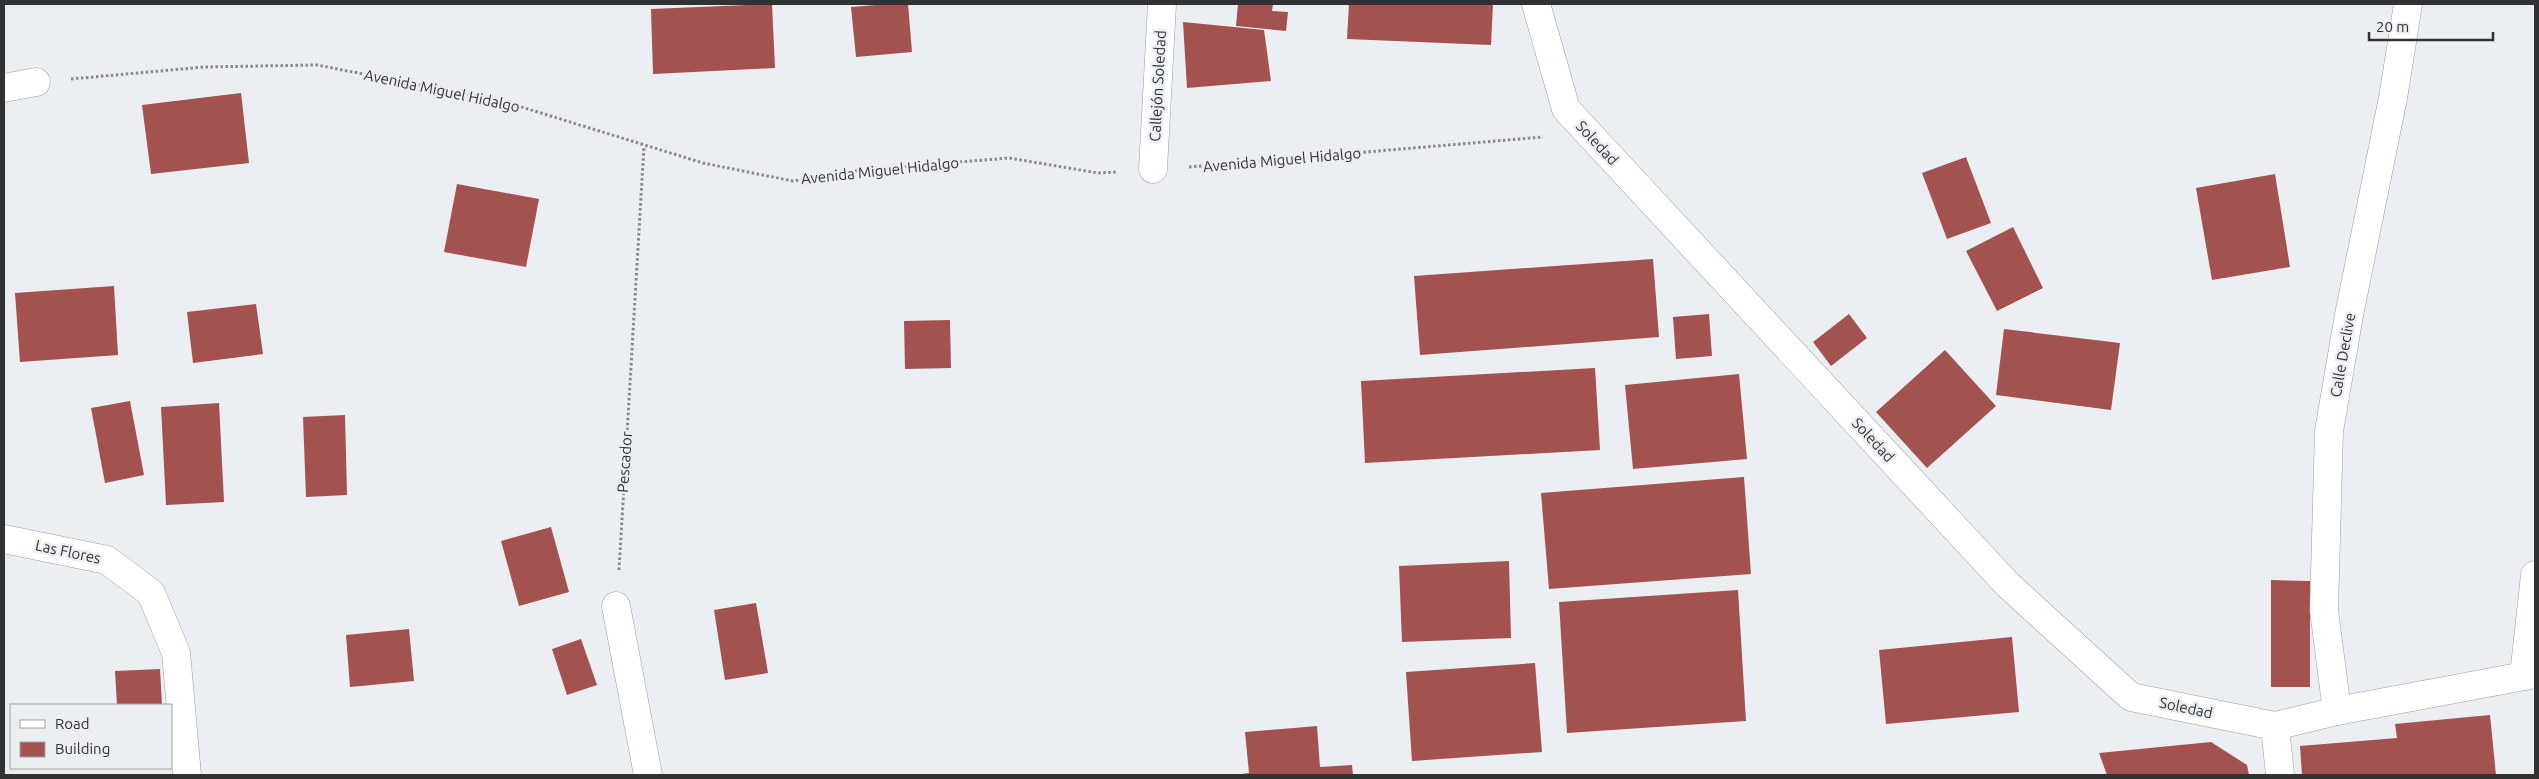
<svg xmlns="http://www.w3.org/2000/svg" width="2539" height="779" font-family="Ubuntu,sans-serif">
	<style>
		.building { fill: #a35250 }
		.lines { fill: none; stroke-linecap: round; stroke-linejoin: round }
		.minor-casing { stroke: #9a9ea1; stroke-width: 29 }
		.path { stroke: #88898c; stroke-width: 3; stroke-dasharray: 2.5 2.5; stroke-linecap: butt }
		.minor { stroke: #fff; stroke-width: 28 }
		.labels { text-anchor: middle; stroke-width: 5; stroke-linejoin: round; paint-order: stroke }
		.street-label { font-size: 15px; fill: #313234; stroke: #ebeef2 }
	</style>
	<rect width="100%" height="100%" fill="#ebeef2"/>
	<g class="building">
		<path d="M772 4 775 68 653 74 651 9Z"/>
		<path d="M888 4H908L912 52 856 57 851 7Z"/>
		<path d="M1238 4H1273L1272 11 1288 12 1286 31 1236 26Z"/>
		<path d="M1349 4H1493L1491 45 1347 39Z"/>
		<path d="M1183 22 1264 30 1271 81 1187 88Z"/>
		<path d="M241 93 249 163 151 174 142 105Z"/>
		<path d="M1966 157 1991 223 1947 239 1922 173Z"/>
		<path d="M2275 174 2290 267 2212 280 2196 188Z"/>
		<path d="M457 184 539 199 526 267 444 252Z"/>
		<path d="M2013 227 2043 288 1997 311 1966 251Z"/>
		<path d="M1653 259 1659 337 1420 355 1414 276Z"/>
		<path d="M114 286 118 355 20 362 15 293Z"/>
		<path d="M256 304 263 354 193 363 187 312Z"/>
		<path d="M1709 314 1712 356 1676 359 1673 317Z"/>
		<path d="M1849 314 1867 338 1831 366 1813 342Z"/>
		<path d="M950 320 951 368 905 369 904 321Z"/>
		<path d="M2004 329 2120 343 2111 410 1996 395Z"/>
		<path d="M1945 350 1996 406 1927 468 1876 412Z"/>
		<path d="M1595 368 1600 450 1365 463 1361 381Z"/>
		<path d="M1739 374 1747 459 1633 469 1625 385Z"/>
		<path d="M130 401 144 475 105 483 91 408Z"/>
		<path d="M219 403 224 502 166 505 161 407Z"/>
		<path d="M345 415 347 495 306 497 303 417Z"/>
		<path d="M1744 477 1751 574 1549 589 1541 493Z"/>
		<path d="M551 527 569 592 519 606 501 541Z"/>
		<path d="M1509 561 1511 638 1402 642 1399 566Z"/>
		<path d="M2271 580 2310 581V687H2271Z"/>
		<path d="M1738 590 1746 721 1567 733 1559 602Z"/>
		<path d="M756 603 768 673 725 680 714 610Z"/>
		<path d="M409 629 414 681 350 687 346 635Z"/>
		<path d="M2012 637 2019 712 1886 724 1879 650Z"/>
		<path d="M581 639 597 685 567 695 552 649Z"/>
		<path d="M1535 663 1542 752 1412 761 1406 672Z"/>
		<path d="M160 669 162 705H117L115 671Z"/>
		<path d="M2490 715 2496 775H2302L2300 746 2397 738 2395 724Z"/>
		<path d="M1317 726 1320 767 1352 765 1353 775H1234L1249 773 1245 732Z"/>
		<path d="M2211 742 2247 765 2249 775H2107L2099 753Z"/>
	</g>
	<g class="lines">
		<g class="minor-casing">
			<g id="minor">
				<path d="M1536 4 1566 109 2008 585 2131 697 2275 726 2280 775"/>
				<path d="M4 88 36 82"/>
				<path d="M1153 169 1162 4"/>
				<path d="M4 539 107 560 151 593 176 653 187 775"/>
				<path d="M616 606 648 775"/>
				<path d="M2524 676 2535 575"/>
				<path d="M2337 711 2324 610 2329 431 2349 315 2393 98 2408 4"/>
				<path d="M2275 726 2337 711 2535 674"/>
			</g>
		</g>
		<g class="path">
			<path d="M71 79 204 67 317 65 502 101 703 163 793 181 862 170 1009 158 1098 173 1117 172"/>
			<path d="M1189 167 1543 137"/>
			<path d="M619 570 644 146"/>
		</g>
		<use href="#minor" class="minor"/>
	</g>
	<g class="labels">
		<g class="street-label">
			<text transform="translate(1158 86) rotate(-87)" y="5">Callejón Soledad</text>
			<text transform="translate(442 91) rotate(12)" y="5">Avenida Miguel Hidalgo</text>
			<text transform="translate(1597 143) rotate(47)" y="5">Soledad</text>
			<text transform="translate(1282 160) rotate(-5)" y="5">Avenida Miguel Hidalgo</text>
			<text transform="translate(880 171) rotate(-6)" y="5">Avenida Miguel Hidalgo</text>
			<text transform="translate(2343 355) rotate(-80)" y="5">Calle Declive</text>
			<text transform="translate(1873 440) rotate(47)" y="5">Soledad</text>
			<text transform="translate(625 462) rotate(-86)" y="5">Pescador</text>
			<text transform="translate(68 552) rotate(12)" y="5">Las Flores</text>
			<text transform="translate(2186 708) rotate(12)" y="5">Soledad</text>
		</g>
	</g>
	<rect width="2539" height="779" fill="none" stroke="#313234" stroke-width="10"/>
	<rect x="10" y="704" width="162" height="65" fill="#ebeef2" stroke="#a1a3a6"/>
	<rect x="20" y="720" width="25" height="8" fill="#ffffff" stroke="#a1a3a6"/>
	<text x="55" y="729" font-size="15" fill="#313234">Road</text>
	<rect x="20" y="742" width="25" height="15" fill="#a35250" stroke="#a1a3a6"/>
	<text x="55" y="754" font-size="15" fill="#313234">Building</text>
	<path d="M2369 32v8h124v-8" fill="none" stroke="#313234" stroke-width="2.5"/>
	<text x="2376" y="32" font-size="15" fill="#313234" stroke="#ebeef2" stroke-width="4" paint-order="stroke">20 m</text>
</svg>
